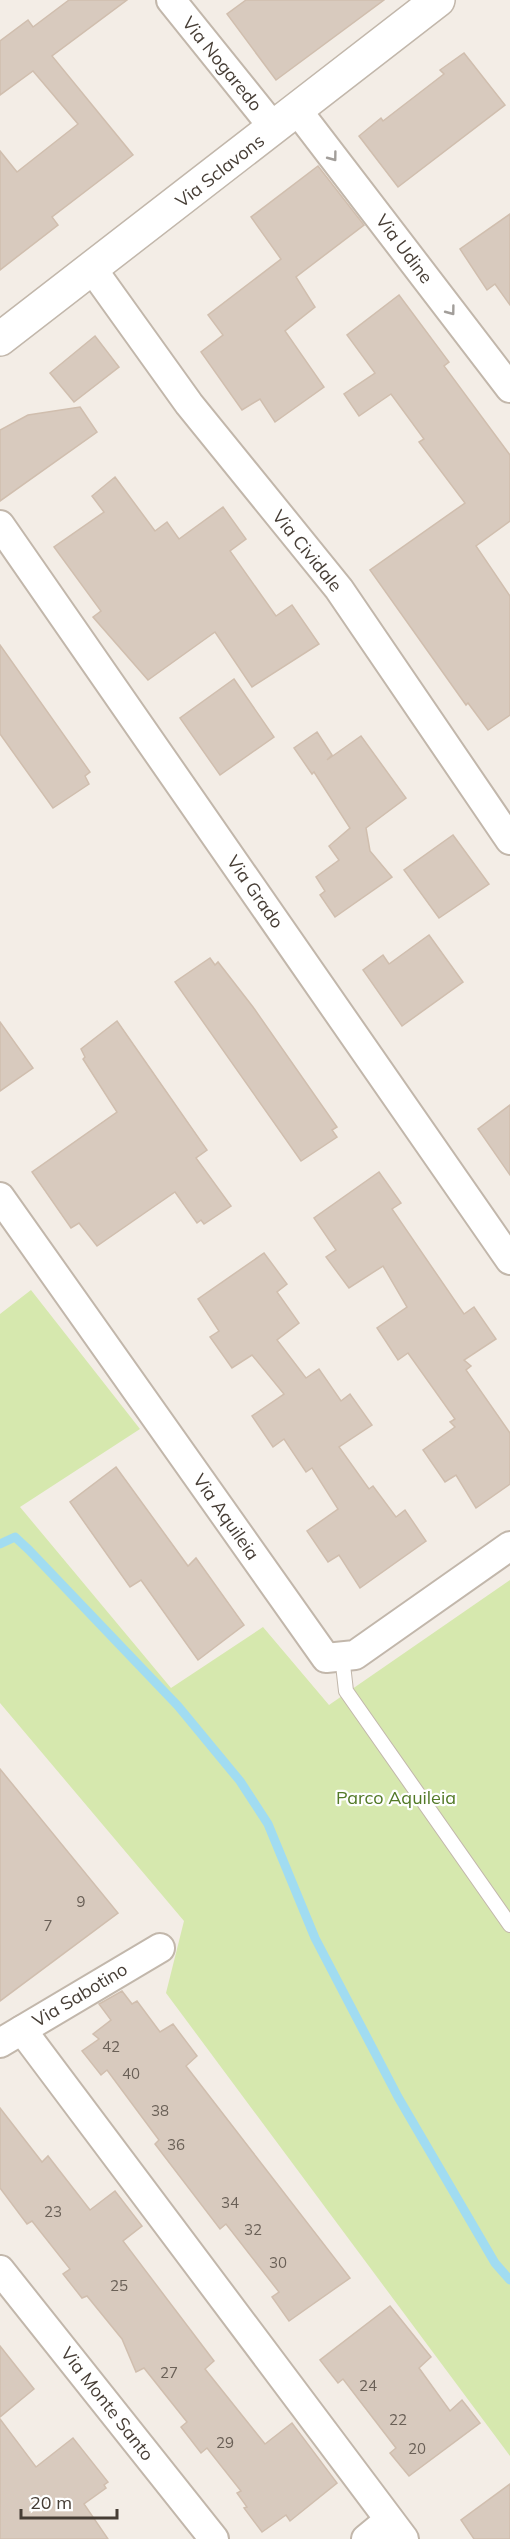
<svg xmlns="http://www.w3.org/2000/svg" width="510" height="2539" font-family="Mulish,sans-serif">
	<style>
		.green { fill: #d6e8ae }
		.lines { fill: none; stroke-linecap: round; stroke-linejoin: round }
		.stream { stroke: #a1dcf1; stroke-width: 9 }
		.building { fill: #d8cabe; stroke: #d0beae; stroke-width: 1.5 }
		.service-casing { stroke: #c2b7ab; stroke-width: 16 }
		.minor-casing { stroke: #c2b7ab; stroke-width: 32 }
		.tertiary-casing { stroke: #c2b7ab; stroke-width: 36 }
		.service { stroke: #fff; stroke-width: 14 }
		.minor { stroke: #fff; stroke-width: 28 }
		.tertiary { stroke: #fff; stroke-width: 33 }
		.oneway { stroke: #a29e9a }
		.labels { text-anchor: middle; stroke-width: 4.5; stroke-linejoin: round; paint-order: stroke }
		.number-label { font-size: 15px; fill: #6a6057 }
		.street-label { font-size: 18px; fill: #463d35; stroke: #fff }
		.park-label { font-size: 18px; fill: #527927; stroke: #fff }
	</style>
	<rect width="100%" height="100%" fill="#f3ede6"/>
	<path class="green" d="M31 1290 140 1429 20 1507 171 1688 263 1627 329 1705 510 1580V2456L166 1993 184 1921 0 1703V1314Z"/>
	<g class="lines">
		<path class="stream" d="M0 1544 15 1537 29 1550 178 1706 240 1781 268 1824 315 1938 398 2097 495 2263 510 2280"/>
	</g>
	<g class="building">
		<path d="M69 0H127L52 56 133 155 52 217 58 225 0 270V151L17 172 78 124 33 71 0 95V41L28 20 33 27Z"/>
		<path d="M246 0H384L276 80 227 14Z"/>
		<path d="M464 53 505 105 398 187 359 136 381 118 383 121 444 74 440 70Z"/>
		<path d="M318 166 364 225 296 277 315 307 285 331 324 387 275 422 260 399 242 410 201 352 223 335 208 315 281 259 251 217Z"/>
		<path d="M510 214V305L495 284 487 290 460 249Z"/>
		<path d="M399 295 449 362 444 366 510 455V521L476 546 510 596V715L488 730 468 703 466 705 370 570 465 503 419 442 424 439 391 394 359 416 344 394 375 373 347 335Z"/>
		<path d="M95 336 119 367 74 402 50 373Z"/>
		<path d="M80 407 97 432 0 501V430L28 415Z"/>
		<path d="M115 477 155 531 167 522 179 539 223 507 246 539 230 551 276 616 292 605 319 644 252 687 215 632 148 680 93 617 101 611 54 547 104 512 92 496Z"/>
		<path d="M0 645 90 772 85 776 89 784 53 808 0 734Z"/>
		<path d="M234 679 274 737 220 775 180 718Z"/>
		<path d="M317 732 332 755 327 760 361 736 406 798 366 828 370 851 392 877 335 917 320 895 325 891 316 877 339 860 329 846 350 828 314 772 312 774 294 748Z"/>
		<path d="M453 835 489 884 439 918 404 870Z"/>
		<path d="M429 935 463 982 402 1026 363 970 383 955 389 964Z"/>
		<path d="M210 958 215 965 218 962 253 1007 337 1127 332 1130 337 1137 301 1161 175 982Z"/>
		<path d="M117 1021 207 1150 196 1158 231 1206 204 1224 201 1220 197 1223 175 1192 97 1246 79 1223 71 1228 32 1172 117 1112 83 1059 85 1057 81 1049Z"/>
		<path d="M0 1022 33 1068 0 1091Z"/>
		<path d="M510 1105V1175L478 1129Z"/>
		<path d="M379 1172 401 1203 392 1209 464 1314 474 1307 496 1339 464 1360 471 1366 466 1370 510 1433V1484L476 1508 456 1475 445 1482 423 1450 455 1427 450 1422 455 1419 408 1353 398 1360 377 1328 407 1307 383 1266 349 1288 326 1257 336 1250 314 1218Z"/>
		<path d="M264 1253 287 1284 277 1292 299 1323 277 1340 306 1378 319 1369 341 1401 350 1394 372 1425 339 1447 369 1489 373 1486 396 1517 405 1510 426 1541 360 1588 339 1555 328 1562 307 1531 338 1509 312 1468 306 1472 284 1439 273 1447 252 1416 284 1394 252 1355 232 1368 210 1337 219 1331 198 1299Z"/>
		<path d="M116 1467 188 1566 196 1558 244 1625 198 1660 141 1580 130 1587 70 1502Z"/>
		<path d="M0 1769 118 1913 0 2001Z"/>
		<path d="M122 1991 132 2004 137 2001 160 2032 173 2024 197 2056 186 2066 350 2278 289 2321 272 2297 279 2292 226 2224 220 2229 155 2144 159 2140 107 2070 101 2075 82 2051 99 2039 93 2034 111 2020 99 2004Z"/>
		<path d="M0 2108 42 2162 48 2156 90 2210 115 2191 142 2226 123 2241 214 2361 205 2369 265 2444 292 2423 337 2483 290 2521 286 2515 262 2532 244 2508 247 2507 237 2493 241 2491 207 2448 201 2453 181 2427 187 2422 144 2368 136 2372 122 2339 87 2296 82 2298 63 2274 70 2269 32 2221 27 2224 0 2188Z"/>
		<path d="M390 2306 431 2357 419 2368 450 2411 462 2400 480 2423 409 2476 390 2453 396 2448 343 2379 338 2383 320 2360Z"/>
		<path d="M0 2346 34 2389 0 2417Z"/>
		<path d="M0 2419 36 2467 73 2438 108 2482 104 2485 106 2488 84 2504 108 2539H0Z"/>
		<path d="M510 2484V2539H474L461 2520Z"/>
	</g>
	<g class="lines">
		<g class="service-casing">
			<path id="service" d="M342 1656 346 1691 510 1925"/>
		</g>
		<g class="minor-casing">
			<g id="minor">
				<path d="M171 0 274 128"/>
				<path d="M297 110 510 388"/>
				<path d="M93 270 189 404 339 589 510 840"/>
				<path d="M0 525 510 1260"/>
				<path d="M0 1197 326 1658 355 1655 510 1546"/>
				<path d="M22 2030 404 2539"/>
				<path d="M0 2043 160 1948"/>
				<path d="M0 2270 214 2539"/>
				<path d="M366 2539 389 2520"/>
			</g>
		</g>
		<g class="tertiary-casing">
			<path id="tertiary" d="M0 339 438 0"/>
		</g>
		<use href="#service" class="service"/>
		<use href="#minor" class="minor"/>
		<use href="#tertiary" class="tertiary"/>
	</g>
	<defs><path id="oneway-chevron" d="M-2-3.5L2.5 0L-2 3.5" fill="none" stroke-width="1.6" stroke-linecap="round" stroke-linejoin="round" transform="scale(1.5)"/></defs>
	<g class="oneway">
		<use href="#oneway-chevron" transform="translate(333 157) rotate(53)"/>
		<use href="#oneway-chevron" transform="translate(451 311) rotate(53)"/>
	</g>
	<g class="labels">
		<g class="number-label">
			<text x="81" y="1907">9</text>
			<text x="48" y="1931">7</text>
			<text x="111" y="2052">42</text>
			<text x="131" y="2079">40</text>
			<text x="160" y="2116">38</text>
			<text x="176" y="2150">36</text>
			<text x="230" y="2208">34</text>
			<text x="53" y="2217">23</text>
			<text x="253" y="2235">32</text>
			<text x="278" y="2268">30</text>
			<text x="119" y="2291">25</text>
			<text x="169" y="2378">27</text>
			<text x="368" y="2391">24</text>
			<text x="398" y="2425">22</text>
			<text x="225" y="2448">29</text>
			<text x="417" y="2454">20</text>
		</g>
		<g class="street-label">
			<text transform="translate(222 64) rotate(51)" y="6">Via Nogaredo</text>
			<text transform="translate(220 171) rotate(-38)" y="6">Via Sclavons</text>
			<text transform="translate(404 249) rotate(53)" y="6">Via Udine</text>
			<text transform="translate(307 551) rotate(51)" y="6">Via Cividale</text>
			<text transform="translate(255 892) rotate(55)" y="6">Via Grado</text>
			<text transform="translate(226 1517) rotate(55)" y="6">Via Aquileia</text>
			<text transform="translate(80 1995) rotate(-31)" y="6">Via Sabotino</text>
			<text transform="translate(107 2404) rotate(52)" y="6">Via Monte Santo</text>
		</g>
		<g class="park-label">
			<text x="396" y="1804">Parco Aquileia</text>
		</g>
	</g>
	<path d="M21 2509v9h96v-9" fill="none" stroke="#463d35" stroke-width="3"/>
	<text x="30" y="2509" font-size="18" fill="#463d35" stroke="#ffffff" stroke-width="4.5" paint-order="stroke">20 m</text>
</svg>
